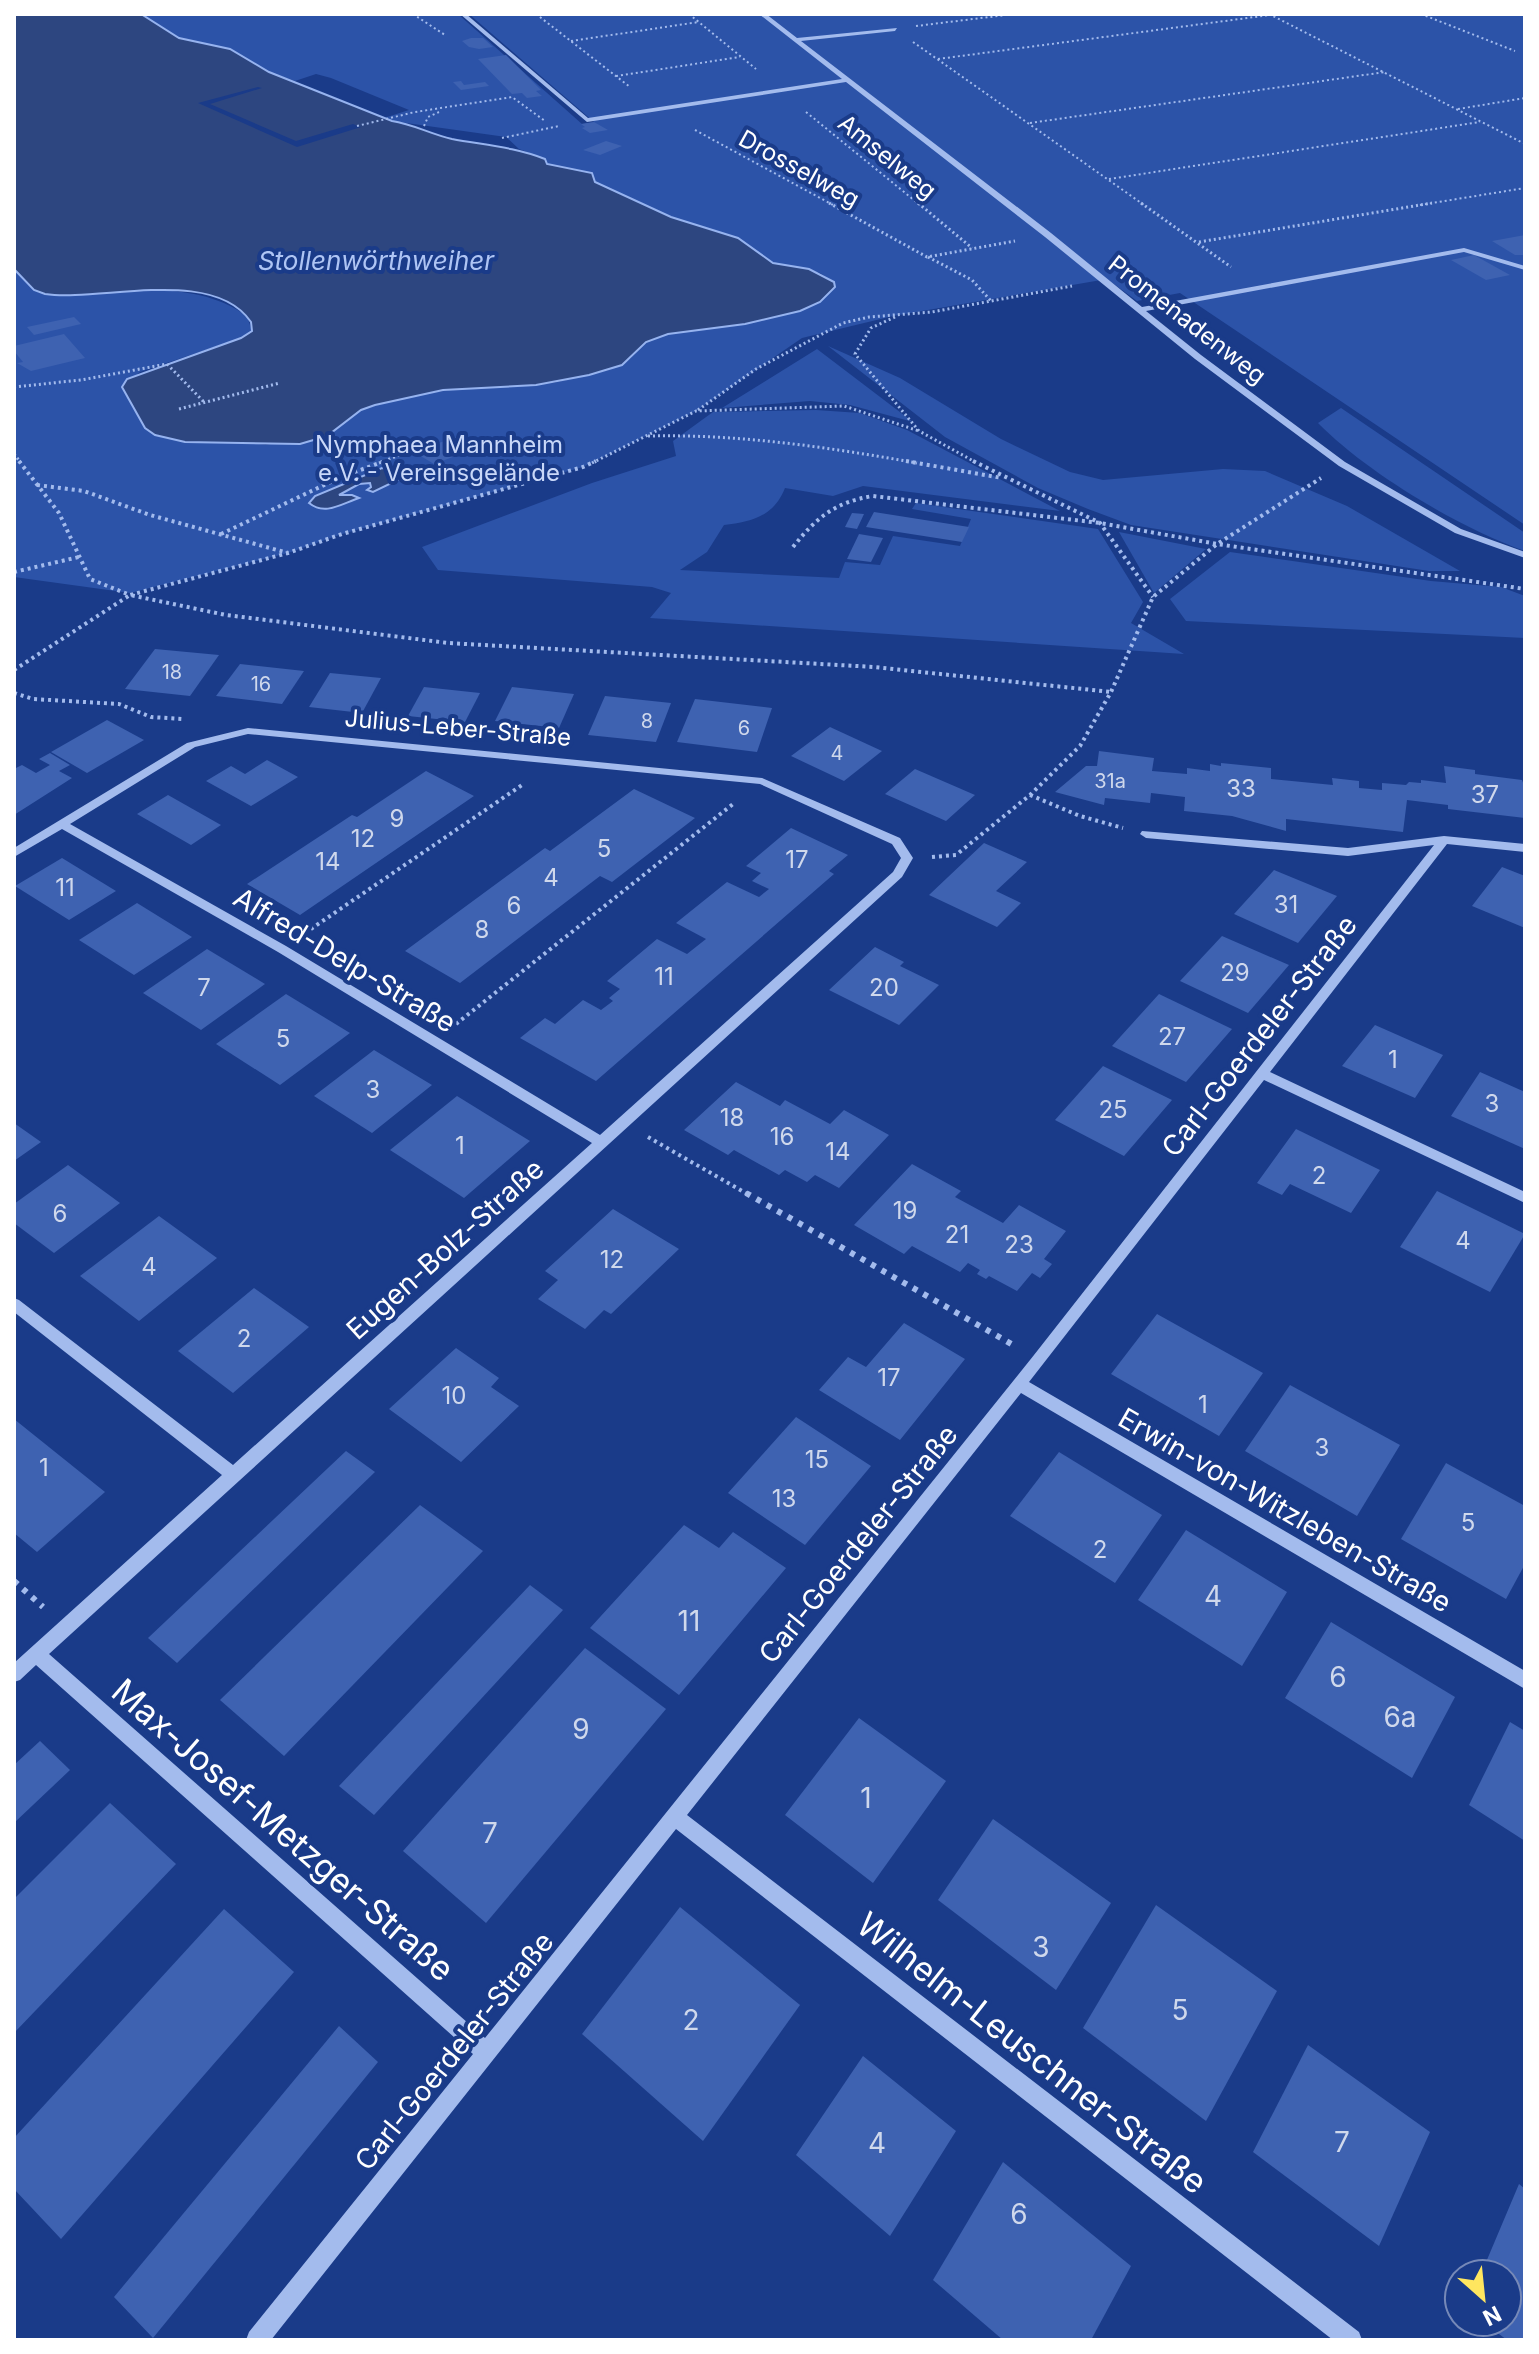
<svg xmlns="http://www.w3.org/2000/svg" width="1539" height="2354" font-family="Inter,sans-serif">
	<style>
		.green { fill: #2c53a8 }
		.water { fill: #2d4680; stroke: #96b3ef; stroke-width: 2 }
		.pier { fill: #1a3b89 }
		.building { fill: #3e62b1 }
		.lines { fill: none; stroke-linecap: round; stroke-linejoin: round }
		.path-far3 { stroke: #a3bbed; stroke-width: 2; stroke-dasharray: 2 3; stroke-linecap: butt }
		.path-far2 { stroke: #a3bbed; stroke-width: 3; stroke-dasharray: 2 3; stroke-linecap: butt }
		.path-far1 { stroke: #a3bbed; stroke-width: 4; stroke-dasharray: 3 4; stroke-linecap: butt }
		.path { stroke: #a3bbed; stroke-width: 6; stroke-dasharray: 5 7; stroke-linecap: butt }
		.minor { fill: #a3bbed; fill-rule: evenodd }
		.labels { text-anchor: middle; stroke-width: 8; stroke-linejoin: round; paint-order: stroke }
		.far-number-label { font-size: 20px; fill: #cfd8ec }
		.far-street-label { font-size: 24px; fill: #fff; stroke: #1a3b89 }
		.far-park-label { font-size: 24px; fill: #c9d8f9; stroke: #1a3b89 }
		.number-label { font-size: 24px; fill: #cfd8ec }
		.far-water-label { font-size: 26px; font-style: italic; fill: #afc5f4; stroke: #1a3b89 }
		.street-label { font-size: 28px; fill: #fff; stroke: #1a3b89 }
		.near-number-label { font-size: 28px; fill: #cfd8ec }
		.near-street-label { font-size: 34px; fill: #fff; stroke: #1a3b89 }
	</style>
	<rect width="100%" height="100%" fill="#1a3b89"/>
	<g class="green">
		<path d="M141 14H458L582 124 594 122 469 14H1525V525L1180 293 1137 301 1107 279 893 316 802 338 696 411 583 467 342 534 288 553 130 593 14 577V269L34 290 45 294C114 297 186 274 247 316L252 331 241 338 140 372 123 387 145 428 155 435 185 442 239 441 266 445 336 429 361 410 404 397 482 385 553 383 609 370 630 359 646 342 668 334 745 324 800 311 834 282 820 273 773 263 738 238 671 217 595 182 592 173 547 164 545 159 519 149 506 137 392 121 384 118 409 110 331 78 316 74 295 81 269 72 230 49 179 38Z"/>
		<path d="M828 346 900 378 1001 439 1070 472 1103 480 1223 469 1265 471 1347 506 1460 571H1429L1131 525 1088 509 1038 488 945 437Z"/>
		<path d="M817 349 913 422 850 405 810 401 722 408Z"/>
		<path d="M1341 408 1525 533V551C1459 528 1366 472 1318 423Z"/>
		<path d="M816 410 860 413 907 430 1060 511 863 486 833 496 785 488C774 516 752 522 724 525L707 552 680 570 839 578 845 562 880 565 893 536 960 546 971 519 912 509 916 503 1098 529 1143 602 1131 623 1184 654 650 618 671 593 652 587 438 570 422 547 592 483 676 456 673 441 713 412Z"/>
		<path d="M1119 532 1206 549 1154 593Z"/>
		<path d="M1230 552 1431 581 1501 587 1525 596V638L1186 621 1170 599Z"/>
	</g>
	<g class="water">
		<path d="M14 14H141L179 38 230 49 269 72 392 121C413 124 430 134 452 139 484 145 515 147 545 159L547 164 592 173 595 182 671 217 738 238 773 263 809 269 834 282 835 287 820 302 800 311 745 324 668 334 646 342 622 365 589 375 536 385 443 390 375 405 361 410 327 436 300 444 185 442 155 435 145 428 122 387 127 379 241 338 252 331 251 322C213 266 101 302 45 294L34 290 14 269Z"/>
		<path d="M382 468 399 471 402 478 373 492 367 490 371 487 370 483 359 484 339 495H352L359 498C341 504 325 516 309 503L315 496Z"/>
	</g>
	<path class="pier" d="M258 87 262 88 210 104 296 141 353 124 361 127 297 147 198 103Z"/>
	<g class="building">
		<path d="M471 38H483L493 47 479 49 469 47 462 41Z"/>
		<path d="M506 55 541 90 536 91 542 96 527 98 522 93 512 94 478 59Z"/>
		<path d="M461 81 464 85 485 82 489 86 461 90 453 82Z"/>
		<path d="M594 122 608 130 590 133 582 128 585 127 581 124Z"/>
		<path d="M606 141 622 146 600 155 583 150Z"/>
		<path d="M1525 235V255H1515L1492 241Z"/>
		<path d="M1474 255 1510 275 1486 280 1451 260Z"/>
		<path d="M74 317 81 324 34 335 27 327Z"/>
		<path d="M64 334 85 358 31 371 17 363 23 362 14 351V346Z"/>
		<path d="M458 436 477 448 434 464 414 452Z"/>
		<path d="M874 512 969 527 962 542 866 527Z"/>
		<path d="M852 513 864 514 857 529 845 527Z"/>
		<path d="M859 534 883 538 871 562 847 559Z"/>
		<path d="M155 649 219 655 190 696 125 689Z"/>
		<path d="M240 664 304 671 282 704 216 696Z"/>
		<path d="M330 673 381 678 362 713 309 707Z"/>
		<path d="M424 687 480 693 465 722 408 716Z"/>
		<path d="M512 687 574 694 559 728 495 721Z"/>
		<path d="M605 696 671 703 656 742 588 735Z"/>
		<path d="M695 699 772 708 757 752 677 742Z"/>
		<path d="M107 720 144 740 87 773 51 752Z"/>
		<path d="M830 727 882 751 844 781 791 756Z"/>
		<path d="M1099 751 1154 758 1152 771 1187 774V768L1210 771V764L1221 766V763L1271 768V779L1333 785 1332 778 1359 781V788L1382 790V783L1406 785 1409 782 1421 783V780L1446 783 1444 766 1475 770V774L1522 780 1525 788V818L1448 809V805L1407 800 1403 832 1286 819V831L1232 816 1184 811 1185 797 1151 793 1150 803 1105 798 1104 805 1055 792 1086 766H1097Z"/>
		<path d="M50 753 70 765 59 771 72 778 14 815V769L22 765 36 773 50 765 39 759Z"/>
		<path d="M267 760 298 777 251 806 206 781 231 766 245 774Z"/>
		<path d="M915 769 975 795 946 821 885 794Z"/>
		<path d="M426 771 474 796 300 915 247 884 352 815 357 817Z"/>
		<path d="M634 789 695 818 612 882 600 876 460 983 405 951 545 848 550 851Z"/>
		<path d="M168 795 221 825 191 845 137 814Z"/>
		<path d="M791 828 848 855 829 871 834 874 596 1081 520 1038 545 1018 555 1024 583 1000 601 1010 613 1001 609 998 620 989 607 981 657 939 687 954 706 939 676 923 727 882 759 897 769 889 752 881 761 873 746 866Z"/>
		<path d="M984 843 1027 862 996 891 1021 903 997 927 929 895Z"/>
		<path d="M62 858 116 891 69 920 15 886Z"/>
		<path d="M1502 867 1525 876V928L1472 906Z"/>
		<path d="M1274 870 1337 896 1298 943 1234 914Z"/>
		<path d="M137 903 192 937 134 975 79 940Z"/>
		<path d="M1222 936 1289 965 1248 1013 1180 981Z"/>
		<path d="M875 947 904 962 900 966 939 985 899 1025 829 990Z"/>
		<path d="M207 949 265 984 201 1030 143 993Z"/>
		<path d="M286 994 350 1033 280 1085 216 1044Z"/>
		<path d="M1159 994 1232 1029 1186 1082 1112 1046Z"/>
		<path d="M1375 1025 1443 1055 1415 1098 1342 1066Z"/>
		<path d="M374 1050 432 1085 372 1133 314 1096Z"/>
		<path d="M1103 1066 1172 1100 1124 1156 1055 1120Z"/>
		<path d="M1480 1072 1525 1092V1149L1451 1116Z"/>
		<path d="M736 1082 780 1106 785 1100 830 1124 844 1110 889 1135 839 1188 815 1175 807 1182 785 1170 779 1175 734 1150 728 1155 684 1130Z"/>
		<path d="M457 1096 530 1141 464 1198 390 1150Z"/>
		<path d="M14 1123 41 1142 14 1161Z"/>
		<path d="M1296 1129 1380 1170 1351 1213 1290 1184 1282 1195 1257 1183Z"/>
		<path d="M912 1164 961 1191 955 1197 1003 1223 1019 1205 1066 1231 1044 1259 1052 1264 1040 1278 1032 1273 1017 1291 989 1276 986 1279 977 1274 980 1270 968 1263 960 1272 912 1246 904 1254 854 1225Z"/>
		<path d="M68 1165 120 1203 54 1253 14 1223V1204Z"/>
		<path d="M1437 1191 1525 1234 1490 1292 1400 1247Z"/>
		<path d="M613 1209 679 1249 611 1314 604 1310 585 1329 538 1299 558 1280 545 1271Z"/>
		<path d="M159 1216 217 1258 139 1321 80 1276Z"/>
		<path d="M254 1288 309 1327 233 1393 178 1351Z"/>
		<path d="M1157 1314 1263 1373 1219 1436 1111 1374Z"/>
		<path d="M904 1323 965 1359 900 1440 819 1390 848 1357 866 1367Z"/>
		<path d="M456 1348 499 1378 491 1387 519 1406 461 1462 389 1409Z"/>
		<path d="M1290 1385 1400 1445 1357 1516 1245 1451Z"/>
		<path d="M796 1417 871 1466 805 1545 728 1493Z"/>
		<path d="M14 1419 105 1492 37 1552 14 1533Z"/>
		<path d="M346 1451 375 1472 177 1663 148 1638Z"/>
		<path d="M1059 1452 1162 1515 1115 1583 1010 1516Z"/>
		<path d="M1446 1463 1525 1506V1564L1506 1599 1401 1539Z"/>
		<path d="M420 1505 483 1551 284 1756 220 1700Z"/>
		<path d="M684 1525 719 1548 733 1532 786 1568 679 1695 590 1628Z"/>
		<path d="M1186 1530 1287 1592 1242 1666 1138 1600Z"/>
		<path d="M530 1585 563 1610 374 1815 339 1786Z"/>
		<path d="M1331 1622 1455 1697 1412 1778 1285 1698Z"/>
		<path d="M585 1648 666 1709 486 1923 403 1851Z"/>
		<path d="M859 1718 946 1781 873 1883 785 1815Z"/>
		<path d="M1510 1722 1525 1731V1841L1469 1805Z"/>
		<path d="M40 1741 70 1770 14 1823V1765Z"/>
		<path d="M110 1803 176 1864 14 2033V1899Z"/>
		<path d="M993 1819 1111 1903 1056 1990 938 1900Z"/>
		<path d="M1156 1905 1277 1991 1206 2121 1083 2028Z"/>
		<path d="M680 1907 800 2005 703 2141 582 2034Z"/>
		<path d="M224 1909 294 1972 61 2239 14 2189V2138Z"/>
		<path d="M339 2026 378 2062 153 2338 114 2297Z"/>
		<path d="M1308 2045 1430 2132 1379 2246 1253 2152Z"/>
		<path d="M863 2056 956 2131 890 2236 796 2155Z"/>
		<path d="M1003 2162 1131 2266 1091 2340H1003L933 2280Z"/>
		<path d="M1519 2184 1525 2189V2340H1507L1483 2322H1507V2274H1481Z"/>
	</g>
	<g class="lines">
		<g class="path-far3">
			<path d="M413 14 445 35"/>
			<path d="M536 14 630 87"/>
			<path d="M689 14 756 69"/>
			<path d="M1269 14 1525 144"/>
			<path d="M1421 14 1515 51"/>
			<path d="M916 26 1014 14"/>
			<path d="M571 41 699 22"/>
			<path d="M913 42 1144 205"/>
			<path d="M938 59 1270 15"/>
			<path d="M616 76 740 57"/>
			<path d="M1458 109 1525 98"/>
			<path d="M806 112 920 205"/>
			<path d="M1030 123 1385 72"/>
			<path d="M357 126 415 112 512 97 545 121"/>
			<path d="M424 126 428 117 439 112"/>
			<path d="M695 130 833 205"/>
			<path d="M502 138 559 126"/>
			<path d="M1109 179 1480 122"/>
			<path d="M1420 205 1525 188"/>
		</g>
		<g class="path-far2">
			<path d="M829 203 927 257 1015 241"/>
			<path d="M918 203 972 248"/>
			<path d="M1141 203 1231 267"/>
			<path d="M1199 242 1432 203"/>
			<path d="M928 257 972 280 991 301"/>
			<path d="M895 317 871 328 855 354 919 431 977 463"/>
			<path d="M14 387 81 380 167 364 205 403"/>
			<path d="M179 409 280 383"/>
			<path d="M698 410 756 369 843 323 869 317 932 312 1072 286"/>
			<path d="M648 436C739 434 827 447 917 463"/>
			<path d="M14 454 21 463"/>
			<path d="M379 463 405 453"/>
			<path d="M592 463 696 411 844 406 919 431"/>
		</g>
		<g class="path-far1">
			<path d="M19 461 59 513 90 579 130 595 288 553 342 534 583 467 596 461"/>
			<path d="M906 461 1002 478"/>
			<path d="M973 461 1100 523 1153 597"/>
			<path d="M37 485 84 491 150 515 288 553"/>
			<path d="M221 534 341 477 385 461"/>
			<path d="M793 547C816 518 835 502 873 496L1100 523 1217 544 1525 589"/>
			<path d="M14 572 79 557"/>
			<path d="M14 670 130 595 226 615 448 643 874 667 1111 692"/>
			<path d="M14 693 33 699 119 704 151 717 182 719"/>
			<path d="M1030 795 1080 816 1123 828"/>
			<path d="M932 857 956 855 1030 795 1080 746 1111 692 1153 597 1217 544 1321 478"/>
			<path d="M305 933 522 785"/>
			<path d="M456 1024 733 804"/>
			<path d="M648 1137 749 1195"/>
		</g>
		<g class="path">
			<path d="M746 1193 1015 1346"/>
			<path d="M14 1581 43 1607"/>
		</g>
		<g class="minor">
			<path d="M460 14H466L588 118 842 79 759 14H766L797 38 897 28 895 31 801 41 1051 233 1142 307 1464 248 1525 266V270L1464 252 1146 311 1201 355 1345 462 1461 529 1525 552V558L1455 533 1339 466 1195 359 1045 237 846 82 587 122Z"/>
			<path d="M248 728 762 778 900 838 913 858 902 877 49 1654 485 2038 1034 1355 1434 845 1348 856 1146 838 1140 834 1142 831 1348 848 1444 836 1525 844V852L1447 844 1270 1072 1525 1192V1203L1264 1080 1029 1382 1525 1671V1689L1021 1393 687 1815 1359 2332 1362 2340H1333L676 1829 271 2340H246L249 2332 473 2054 36 1665 20 1680 14 1682V1663L222 1475 14 1312V1298L19 1300 233 1465 592 1143 278 952 62 829 14 857V848L187 743ZM248 734 760 784 892 844 901 858 893 872 600 1135 286 946 70 824 195 747Z"/>
		</g>
	</g>
	<g class="labels">
		<g class="far-number-label">
			<text x="172" y="679">18</text>
			<text x="261" y="691">16</text>
			<text x="647" y="728">8</text>
			<text x="744" y="735">6</text>
			<text x="837" y="760">4</text>
			<text x="1110" y="788">31a</text>
		</g>
		<g class="far-street-label">
			<text transform="translate(887 157) rotate(39)" y="8">Amselweg</text>
			<text transform="translate(799 169) rotate(29)" y="8">Drosselweg</text>
			<text transform="translate(1187 320) rotate(38)" y="8">Promenadenweg</text>
			<text transform="translate(458 728) rotate(5)" y="8">Julius-Leber-Straße</text>
		</g>
		<g class="far-park-label">
			<text x="439" y="453">Nymphaea Mannheim<tspan x="439" dy="28">e.V. - Vereinsgelände</tspan></text>
		</g>
		<g class="number-label">
			<text x="1241" y="797">33</text>
			<text x="1485" y="803">37</text>
			<text x="397" y="827">9</text>
			<text x="363" y="847">12</text>
			<text x="604" y="857">5</text>
			<text x="797" y="868">17</text>
			<text x="328" y="870">14</text>
			<text x="551" y="886">4</text>
			<text x="65" y="896">11</text>
			<text x="1286" y="913">31</text>
			<text x="514" y="914">6</text>
			<text x="482" y="938">8</text>
			<text x="1235" y="981">29</text>
			<text x="664" y="985">11</text>
			<text x="204" y="996">7</text>
			<text x="884" y="996">20</text>
			<text x="1172" y="1045">27</text>
			<text x="283" y="1047">5</text>
			<text x="1393" y="1068">1</text>
			<text x="373" y="1098">3</text>
			<text x="1492" y="1112">3</text>
			<text x="1113" y="1118">25</text>
			<text x="732" y="1126">18</text>
			<text x="782" y="1145">16</text>
			<text x="460" y="1154">1</text>
			<text x="838" y="1160">14</text>
			<text x="1319" y="1184">2</text>
			<text x="905" y="1219">19</text>
			<text x="60" y="1222">6</text>
			<text x="957" y="1243">21</text>
			<text x="1463" y="1249">4</text>
			<text x="1019" y="1253">23</text>
			<text x="612" y="1268">12</text>
			<text x="149" y="1275">4</text>
			<text x="244" y="1347">2</text>
			<text x="889" y="1386">17</text>
			<text x="454" y="1404">10</text>
			<text x="1203" y="1413">1</text>
			<text x="1322" y="1456">3</text>
			<text x="817" y="1468">15</text>
			<text x="44" y="1476">1</text>
			<text x="784" y="1507">13</text>
			<text x="1468" y="1531">5</text>
			<text x="1100" y="1558">2</text>
		</g>
		<g class="far-water-label">
			<text x="376" y="270">Stollenwörthweiher</text>
		</g>
		<g class="street-label">
			<text transform="translate(345 960) rotate(31)" y="10">Alfred-Delp-Straße</text>
			<text transform="translate(1259 1036) rotate(-52)" y="10">Carl-Goerdeler-Straße</text>
			<text transform="translate(445 1249) rotate(-42)" y="10">Eugen-Bolz-Straße</text>
			<text transform="translate(1285 1510) rotate(30)" y="10">Erwin-von-Witzleben-Straße</text>
			<text transform="translate(858 1544) rotate(-51)" y="10">Carl-Goerdeler-Straße</text>
			<text transform="translate(454 2051) rotate(-51)" y="10">Carl-Goerdeler-Straße</text>
		</g>
		<g class="near-number-label">
			<text x="1213" y="1606">4</text>
			<text x="689" y="1631">11</text>
			<text x="1338" y="1687">6</text>
			<text x="1400" y="1727">6a</text>
			<text x="581" y="1739">9</text>
			<text x="866" y="1808">1</text>
			<text x="490" y="1843">7</text>
			<text x="1041" y="1957">3</text>
			<text x="1180" y="2020">5</text>
			<text x="691" y="2030">2</text>
			<text x="1342" y="2152">7</text>
			<text x="877" y="2153">4</text>
			<text x="1019" y="2224">6</text>
		</g>
		<g class="near-street-label">
			<text transform="translate(283 1830) rotate(41)" y="12">Max-Josef-Metzger-Straße</text>
			<text transform="translate(1032 2053) rotate(38)" y="12">Wilhelm-Leuschner-Straße</text>
		</g>
	</g>
	<rect width="1539" height="2354" fill="none" stroke="#ffffff" stroke-width="32"/>
	<g transform="translate(1483 2298) rotate(153)"><circle r="38" fill="#1a3b89" stroke="#7689b8" stroke-width="2"/>
	<path d="M0-6L14 30L0 20L-14 30Z" fill="#ffe65f"/>
	<text y="-12" font-size="22" font-weight="bold" text-anchor="middle" fill="#ffffff">N</text>
	</g>
</svg>
